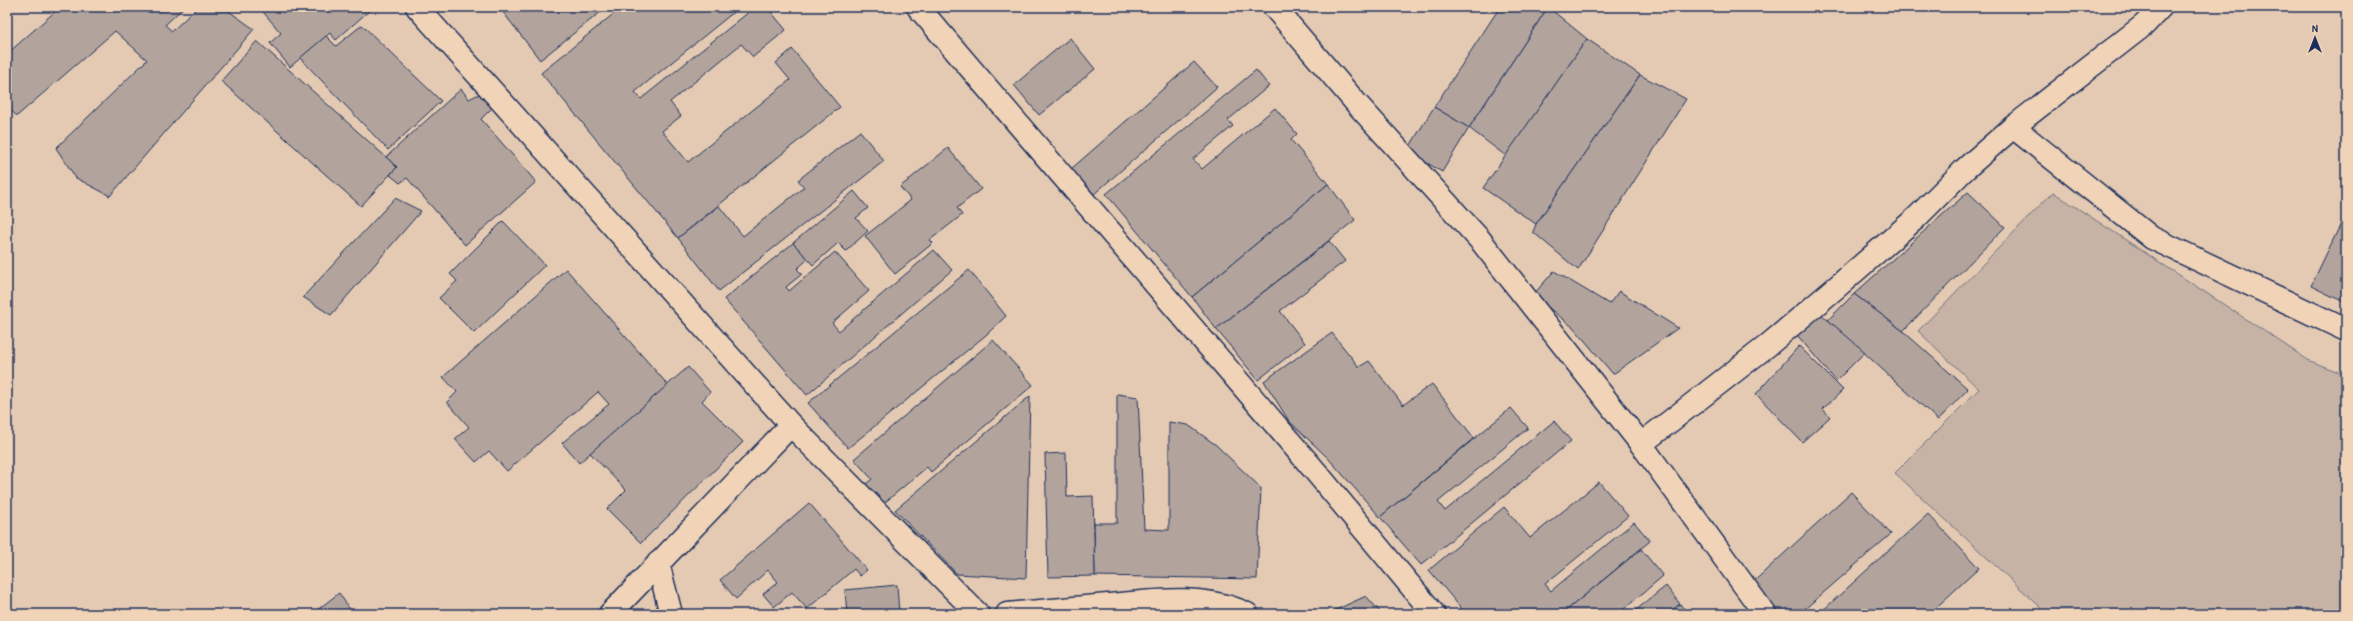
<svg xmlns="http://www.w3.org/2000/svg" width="2353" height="621" font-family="'Patrick Hand',sans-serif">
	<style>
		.green { fill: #c6b3a5; stroke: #707182 }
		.building { fill: #b2a49d; stroke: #1b2f5e }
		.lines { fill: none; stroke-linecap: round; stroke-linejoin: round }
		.minor-casing { stroke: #1b2f5e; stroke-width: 25 }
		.minor { stroke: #f1d4b7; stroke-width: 22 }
	</style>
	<rect width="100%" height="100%" fill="#e4cab2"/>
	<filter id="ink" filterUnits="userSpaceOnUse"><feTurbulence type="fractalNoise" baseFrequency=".025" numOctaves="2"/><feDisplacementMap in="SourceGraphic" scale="8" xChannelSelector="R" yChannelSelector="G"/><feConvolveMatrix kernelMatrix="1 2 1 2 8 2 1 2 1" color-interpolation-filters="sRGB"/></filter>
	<g filter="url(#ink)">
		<path class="green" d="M2053 192 2308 360 2346 375V614H2048L1895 473 1979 389 1918 331Z"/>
		<g class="building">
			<path d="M60 7H184L165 25 172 31 198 7H223L254 29 110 196 76 178 56 148 147 60 115 31 17 116 7 107V54Z"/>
			<path d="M259 7H369L371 9 336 40 330 33 290 67 270 43 281 33Z"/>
			<path d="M499 7H607L540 60Z"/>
			<path d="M622 7H740L635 92 641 99 755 7H767L786 30 753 57 741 44 670 102 681 116 662 131 688 162 790 80 776 63 792 49 840 107 678 238 541 73Z"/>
			<path d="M1500 7H1548L1469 128 1434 107Z"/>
			<path d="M1548 7 1587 39 1506 156 1469 128Z"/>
			<path d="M362 25 441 101 388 150 300 58 326 36 336 46Z"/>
			<path d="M1070 38 1095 69 1039 115 1014 85Z"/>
			<path d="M1587 39 1640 75 1536 224 1483 188Z"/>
			<path d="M257 41 397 167 361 206 221 81Z"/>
			<path d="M1194 62 1217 87 1094 194 1071 169Z"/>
			<path d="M1256 70 1269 86 1228 120 1233 126 1193 159 1202 169 1275 108 1297 134 1291 140 1328 184 1192 297 1106 194Z"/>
			<path d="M1640 75 1686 99 1578 270 1533 232 1536 224Z"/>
			<path d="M461 89 469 99 481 93 493 107 481 119 536 182 465 245 407 178 400 183 390 175 397 167 386 157Z"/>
			<path d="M1434 107 1469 128 1442 172 1407 151Z"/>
			<path d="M860 131 884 161 719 291 678 238 719 206 743 236 804 187 798 180Z"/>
			<path d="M948 148 981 189 957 208 962 215 930 240 933 243 895 274 865 236 911 200 900 187Z"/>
			<path d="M1328 184 1355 220 1216 329 1192 297Z"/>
			<path d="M854 191 868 208 856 218 868 231 846 251 838 243 813 265 793 243Z"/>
			<path d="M1968 192 2005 227 1903 331 1854 294Z"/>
			<path d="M395 198 421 211 331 315 303 297Z"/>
			<path d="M2346 213V303L2311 286Z"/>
			<path d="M503 221 545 265 474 333 439 298 457 281 450 274Z"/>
			<path d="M1329 241 1345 261 1280 311 1305 343 1258 380 1216 329Z"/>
			<path d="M793 243 808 259 797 269 802 274 786 287 789 291 835 252 869 291 832 323 839 331 934 250 952 270 807 395 724 299Z"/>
			<path d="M566 269 668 385 579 463 562 443 609 404 598 392 507 471 489 451 476 462 455 439 469 427 447 402 457 392 443 377Z"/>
			<path d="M969 270 1006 316 986 335 848 448 808 403Z"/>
			<path d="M1554 271 1609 304 1619 291 1678 328 1613 374 1574 328 1533 295Z"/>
			<path d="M1854 294 1903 331 1968 389 1938 420 1828 320Z"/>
			<path d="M1821 314 1865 352 1836 381 1797 335Z"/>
			<path d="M1332 333 1359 367 1369 361 1403 405 1432 384 1474 438 1380 517 1328 458 1289 421 1264 381Z"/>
			<path d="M993 340 1033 385 931 472 927 467 883 504 866 484 872 479 854 459Z"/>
			<path d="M1799 346 1843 390 1823 409 1830 417 1802 442 1756 394Z"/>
			<path d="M688 367 710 392 702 401 743 442 641 543 607 509 626 490 590 453Z"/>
			<path d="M1117 394 1138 397 1144 529 1169 530V422L1188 425 1216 445 1261 488 1257 579 1095 576 1094 523H1117Z"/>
			<path d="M1030 396 1026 578 957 574 895 510Z"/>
			<path d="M1511 408 1528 428 1438 502 1445 511 1554 421 1571 441 1421 565 1380 517Z"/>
			<path d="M1066 453 1067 497 1093 496 1095 576 1048 577 1045 454Z"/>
			<path d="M1599 482 1628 516 1545 584 1551 591 1634 522 1650 541 1562 614H1466L1429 570 1504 507 1530 538Z"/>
			<path d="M1851 492 1891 534 1799 614H1771L1750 585Z"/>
			<path d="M809 503 867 570 860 576 854 569 807 609 792 592 774 607 763 594 778 582 768 570 736 599 720 580Z"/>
			<path d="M1928 514 1979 568 1929 614H1819Z"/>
			<path d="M1641 549 1663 576 1618 614H1562Z"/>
			<path d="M897 585 899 614H847L845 590Z"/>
			<path d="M1666 586 1680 604 1667 614H1631Z"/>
			<path d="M339 593 353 614H312Z"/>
			<path d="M1366 596 1382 614H1327Z"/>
			<path d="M1680 604 1688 614H1667Z"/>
		</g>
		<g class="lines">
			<g class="minor-casing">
				<g id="minor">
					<path d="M417 7 791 425 978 614"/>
					<path d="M918 7 1316 472 1434 614"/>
					<path d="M1274 7 1357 104 1481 241 1641 444 1765 614"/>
					<path d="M2013 127 2152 238 2346 330"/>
					<path d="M1641 444 1767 346 1838 286 1916 218 1965 169 2013 127 2144 25 2161 7"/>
					<path d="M658 563 671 614"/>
					<path d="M610 614 791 425"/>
					<path d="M1007 614C1041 611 1074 608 1108 605 1153 601 1204 593 1247 614"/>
				</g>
			</g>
			<use href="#minor" class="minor"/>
		</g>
	</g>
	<rect width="2353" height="621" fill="none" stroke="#f1d4b7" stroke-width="24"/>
	<rect x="12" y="12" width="2329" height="597" fill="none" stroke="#1b2f5e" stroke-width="1.5" filter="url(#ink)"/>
	<g transform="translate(2315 38)" stroke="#f1d4b7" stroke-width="3" paint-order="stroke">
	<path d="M0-3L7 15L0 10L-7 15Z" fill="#1b2f5e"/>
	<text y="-6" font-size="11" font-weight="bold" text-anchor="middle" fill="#1b2f5e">N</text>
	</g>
</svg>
